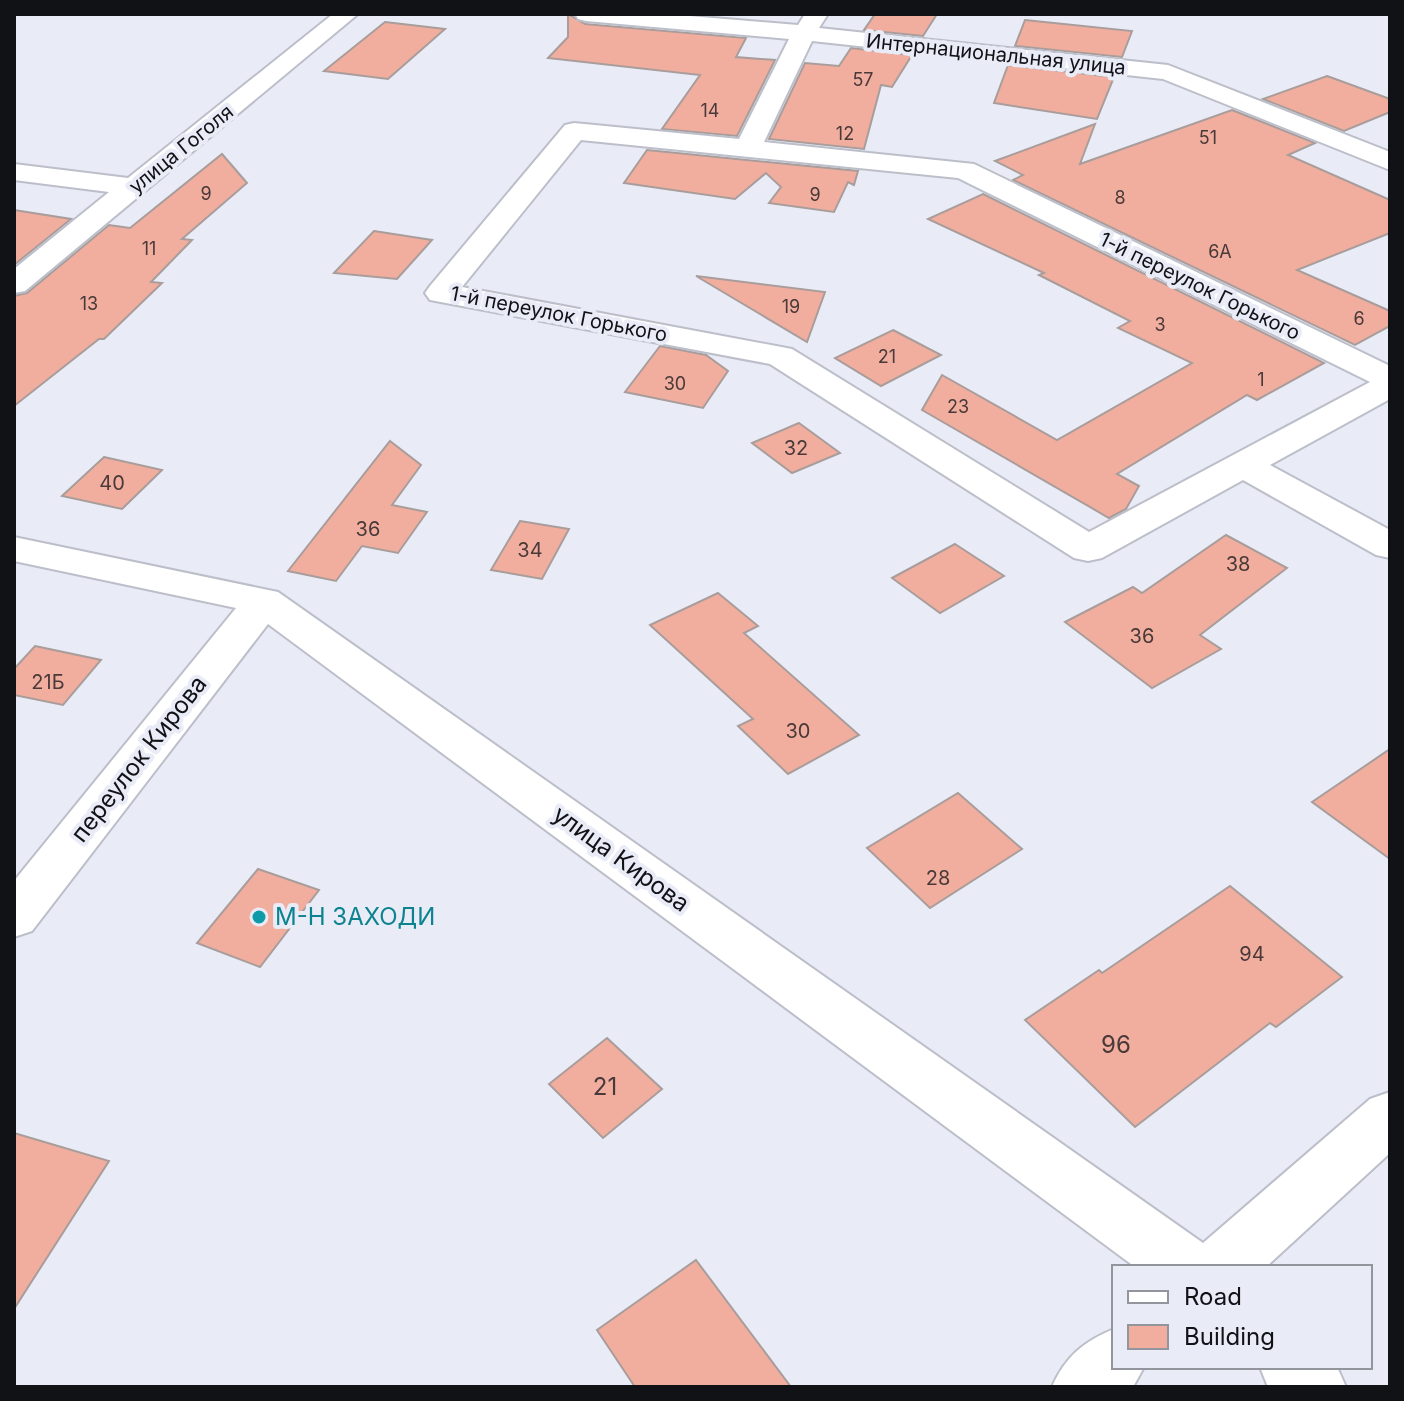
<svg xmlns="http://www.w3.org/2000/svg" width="1404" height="1401" font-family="Inter,sans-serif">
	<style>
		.building { fill: #f1ae9f; stroke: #a99d9b; stroke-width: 2 }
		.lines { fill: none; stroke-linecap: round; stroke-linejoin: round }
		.minor-casing { stroke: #bcbfc9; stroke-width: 4 }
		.minor { fill: #fff; fill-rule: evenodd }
		.culture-dot { fill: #0f9aa8; stroke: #e9ecf7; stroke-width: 3 }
		.labels { text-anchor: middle; stroke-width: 8; stroke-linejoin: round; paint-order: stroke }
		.far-number-label { font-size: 18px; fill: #493938 }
		.far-street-label { font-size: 20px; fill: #111216; stroke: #e9ecf7 }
		.number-label { font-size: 20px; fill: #493938 }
		.street-label { font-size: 24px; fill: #111216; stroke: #e9ecf7 }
		.culture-label { font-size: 24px; fill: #0d838f; stroke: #e9ecf7; text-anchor: start }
		.near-number-label { font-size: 24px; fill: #493938 }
	</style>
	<rect width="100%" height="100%" fill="#e9ecf7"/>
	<g class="building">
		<path d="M568 14 585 24 746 38 736 57 775 60 737 136 662 129 700 75 548 58 568 37Z"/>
		<path d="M875 14H937L923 36 864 30Z"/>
		<path d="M1025 20 1132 31 1122 57 1015 46Z"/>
		<path d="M385 22 445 29 388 79 324 71Z"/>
		<path d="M851 48 912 55 892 87 881 85 864 149 769 139 805 63 839 66Z"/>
		<path d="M1008 65 1114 77 1097 119 994 103Z"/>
		<path d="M1327 76 1390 99V112L1344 131 1263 99Z"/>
		<path d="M1232 110 1315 143 1288 155 1390 200V233L1297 270 1390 311V326L1355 345 1013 180 1023 175 995 161 1095 124 1080 164Z"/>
		<path d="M647 150 858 171 854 185 848 182 834 212 769 203 781 187 766 173 735 199 624 183Z"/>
		<path d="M222 154 247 183 182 239 192 240 151 282 162 283 104 339H99L14 406V296L27 293 109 225 130 228Z"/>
		<path d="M983 194 1324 363 1257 400 1247 395 1117 474 1139 486 1126 509 1109 518 922 410 942 375 1057 440 1192 363 1118 328 1130 321 1039 275 1044 273 928 219Z"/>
		<path d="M14 210 71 219 14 265Z"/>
		<path d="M374 231 432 240 397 279 334 273Z"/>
		<path d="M696 276 825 292 807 342Z"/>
		<path d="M893 330 941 355 881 386 835 358Z"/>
		<path d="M660 346 706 355 728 371 703 408 625 392Z"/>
		<path d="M799 423 840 453 792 473 752 443Z"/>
		<path d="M390 441 421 465 392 505 427 512 398 553 362 546 336 581 288 571Z"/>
		<path d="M104 457 162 470 122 509 62 496Z"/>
		<path d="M520 521 569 529 542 579 491 570Z"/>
		<path d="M1226 535 1287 568 1200 635 1221 649 1152 688 1065 622 1133 587 1142 593Z"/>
		<path d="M955 544 1004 576 940 613 892 578Z"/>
		<path d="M718 593 758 626 744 633 859 735 788 774 738 726 753 719 650 625Z"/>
		<path d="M35 646 101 660 63 705 14 695V669Z"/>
		<path d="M1390 749V859L1312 802Z"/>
		<path d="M958 793 1022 849 930 908 867 848Z"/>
		<path d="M258 869 319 890 260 967 197 943Z"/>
		<path d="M1230 886 1342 977 1276 1027 1270 1023 1135 1127 1025 1020 1099 970 1102 973Z"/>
		<path d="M607 1038 662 1089 603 1138 549 1084Z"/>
		<path d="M14 1133 109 1161 14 1309Z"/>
		<path d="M696 1260 791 1387H635L597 1330Z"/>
	</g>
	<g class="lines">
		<g class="minor-casing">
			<g id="minor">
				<path d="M333 14H358L25 291 14 293V269L109 192 14 180V164L128 178Z"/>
				<path d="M575 14H666L798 25 805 14H828L819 28 1168 65 1390 152V170L1163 79 812 41 764 142 974 164 1390 366V399L1270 465 1390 530V558L1376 555 1243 480 1102 558 1088 561 1074 558 770 364 430 300 425 293 430 286 565 125 574 123 739 139 789 39 586 21 578 19ZM581 140 958 178 1370 382 1089 532 792 349 462 287Z"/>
				<path d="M14 537 278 592 1203 1243 1370 1099 1390 1092V1153L1266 1267H1135L268 624 32 931 14 937V881L236 608 14 561Z"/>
				<path d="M1114 1329V1367H1144L1133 1387H1052C1065 1357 1084 1341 1114 1329Z"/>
				<path d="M1260 1367H1337L1346 1387H1268Z"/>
			</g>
		</g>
		<use href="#minor" class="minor"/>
	</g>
	<circle class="culture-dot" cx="259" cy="917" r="8"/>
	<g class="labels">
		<g class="far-number-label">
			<text x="863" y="86">57</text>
			<text x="710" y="117">14</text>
			<text x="845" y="140">12</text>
			<text x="1208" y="144">51</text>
			<text x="206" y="200">9</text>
			<text x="815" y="201">9</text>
			<text x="1120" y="204">8</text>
			<text x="149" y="255">11</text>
			<text x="1220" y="258">6А</text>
			<text x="89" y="310">13</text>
			<text x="791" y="313">19</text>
			<text x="1359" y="325">6</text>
			<text x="1160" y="331">3</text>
			<text x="887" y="363">21</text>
			<text x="1261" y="386">1</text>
			<text x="675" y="390">30</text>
			<text x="958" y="413">23</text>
		</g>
		<g class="far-street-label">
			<text transform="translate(996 54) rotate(6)" y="7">Интернациональная улица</text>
			<text transform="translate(181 149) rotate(-39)" y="7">улица Гоголя</text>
			<text transform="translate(1200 286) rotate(26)" y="7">1-й переулок Горького</text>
			<text transform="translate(559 314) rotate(11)" y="7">1-й переулок Горького</text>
		</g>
		<g class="number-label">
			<text x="796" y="455">32</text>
			<text x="112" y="490">40</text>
			<text x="368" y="536">36</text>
			<text x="530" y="557">34</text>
			<text x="1238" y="571">38</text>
			<text x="1142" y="643">36</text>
			<text x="48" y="689">21Б</text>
			<text x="798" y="738">30</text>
			<text x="938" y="885">28</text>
			<text x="1252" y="961">94</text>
		</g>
		<g class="street-label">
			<text transform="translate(139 759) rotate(-52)" y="8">переулок Кирова</text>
			<text transform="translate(621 859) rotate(36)" y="8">улица Кирова</text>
		</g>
		<g class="culture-label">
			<text x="275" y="925">М-Н ЗАХОДИ</text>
		</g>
		<g class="near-number-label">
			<text x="1116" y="1053">96</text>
			<text x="605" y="1095">21</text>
		</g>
	</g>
	<rect width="1404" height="1401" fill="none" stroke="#111216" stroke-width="32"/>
	<rect x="1112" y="1265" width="260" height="104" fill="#e9ecf7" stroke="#93959d" stroke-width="2"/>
	<rect x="1128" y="1291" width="40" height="12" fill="#ffffff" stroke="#93959d" stroke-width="2"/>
	<text x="1184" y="1305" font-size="24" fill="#111216">Road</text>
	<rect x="1128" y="1325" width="40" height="24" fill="#f1ae9f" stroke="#93959d" stroke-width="2"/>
	<text x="1184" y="1345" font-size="24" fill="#111216">Building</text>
</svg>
